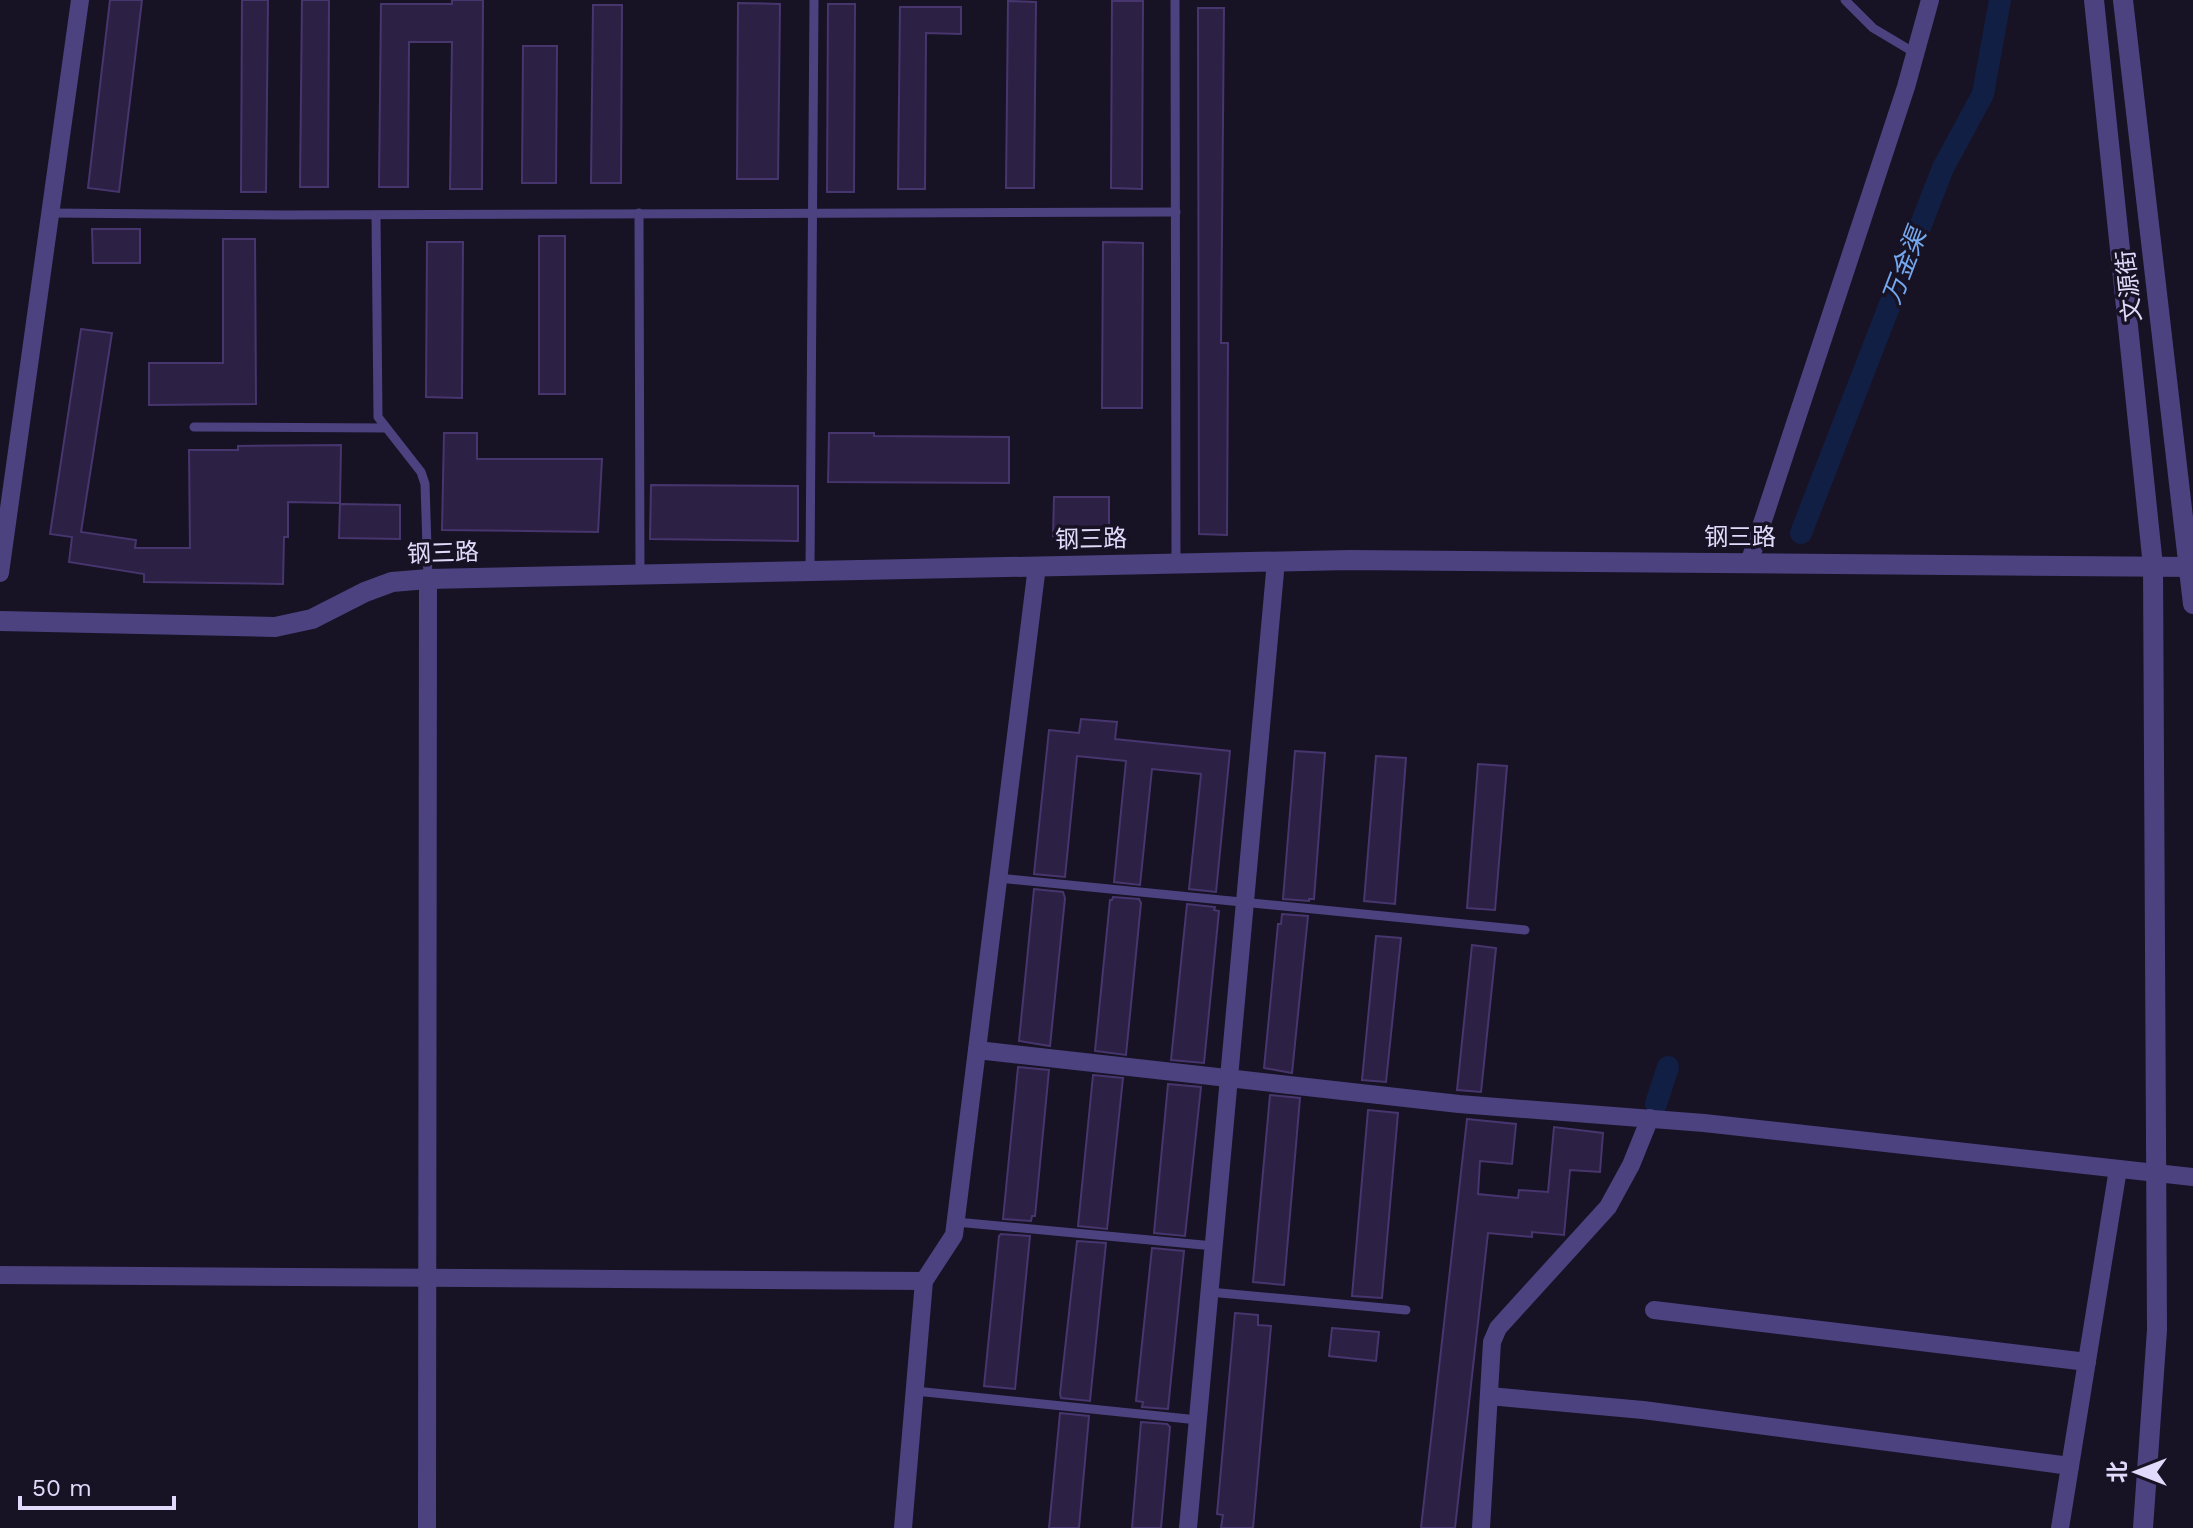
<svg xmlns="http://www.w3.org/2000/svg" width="2193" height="1528" font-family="'Work Sans','Noto Sans SC',sans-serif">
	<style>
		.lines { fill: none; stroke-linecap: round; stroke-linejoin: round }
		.canal { stroke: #121f44; stroke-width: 22 }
		.building { fill: #2c2044; stroke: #47356e; stroke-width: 2 }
		.service { stroke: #4c427f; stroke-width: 9 }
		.minor { stroke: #4c427f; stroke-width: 18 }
		.tertiary { stroke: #4c427f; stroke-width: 20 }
		.labels { text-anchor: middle; stroke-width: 7; stroke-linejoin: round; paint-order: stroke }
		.street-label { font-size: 24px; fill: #e2dafb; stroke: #181225 }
		.water-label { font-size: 26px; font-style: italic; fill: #74a8ef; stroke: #181225 }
	</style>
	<rect width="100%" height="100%" fill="#181225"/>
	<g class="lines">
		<g class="canal">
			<path d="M1801 533 1943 168 1983 94 2000 0"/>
			<path d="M1656 1104 1668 1067"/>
		</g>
	</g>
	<g class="building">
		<path d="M110 0H142L119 192 88 188Z"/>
		<path d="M242 0H268L266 192H241Z"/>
		<path d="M302 0H329L328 187H300Z"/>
		<path d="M452 0H483L482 189H450L452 42H409L408 187H379L381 4H452Z"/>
		<path d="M1008 1 1036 2 1034 188H1006Z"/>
		<path d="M1112 1H1143L1142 189 1111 188Z"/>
		<path d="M738 3 780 4 778 179H737Z"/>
		<path d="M828 4H855L854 192H827Z"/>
		<path d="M593 5H622L621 183H591Z"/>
		<path d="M900 7H961V34L926 33 925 189H898Z"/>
		<path d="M1198 8H1224L1221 343H1228L1227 535 1199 534Z"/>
		<path d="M523 46H557L556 183H522Z"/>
		<path d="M92 229H140V263H93Z"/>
		<rect x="539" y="236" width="26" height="158"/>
		<path d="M223 239H255L256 404 149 405V363H223Z"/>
		<path d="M427 242H463L462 398 426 397Z"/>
		<path d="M1103 242 1143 243 1142 408H1102Z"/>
		<path d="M81 329 112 333 81 532 136 540 135 548H190L189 450H238V446L341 445 340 503 288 502V537H284L283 584 144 582V574L69 562 72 537 50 534Z"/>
		<path d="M444 433H477V459H602L598 532 442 530Z"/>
		<path d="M829 433H874V436L1009 437V483L828 482Z"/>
		<path d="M651 485 798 486V541L650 539Z"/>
		<path d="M1054 497H1109V537L1053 536Z"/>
		<path d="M340 504 400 505V539L339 538Z"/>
		<path d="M1081 719 1117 722 1115 739 1230 751 1216 892 1189 889 1201 774 1152 769 1140 885 1114 882 1126 761 1077 756 1065 877 1034 874 1049 730 1079 733Z"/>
		<path d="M1295 751 1325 753 1314 899H1309V901L1283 899Z"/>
		<path d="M1376 756 1406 758 1395 904 1364 901Z"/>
		<path d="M1478 764 1507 766 1495 910 1467 908Z"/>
		<path d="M1034 889 1063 892 1065 898 1050 1046 1019 1041Z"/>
		<path d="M1113 897 1139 899 1141 903 1126 1055 1095 1051 1110 900H1112Z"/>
		<path d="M1187 904 1215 907 1214 910 1219 911 1204 1063 1171 1060Z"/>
		<path d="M1282 914 1308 916 1292 1073 1264 1068 1278 924H1281Z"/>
		<path d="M1376 936 1401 938 1386 1082 1362 1080Z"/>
		<path d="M1472 945 1496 948 1481 1092 1457 1090Z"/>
		<path d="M1018 1067 1049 1070 1035 1216H1032L1031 1221 1003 1219Z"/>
		<path d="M1093 1075 1123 1078 1107 1229 1078 1226Z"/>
		<path d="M1168 1084 1201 1087 1185 1236 1154 1233Z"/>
		<path d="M1270 1095 1300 1098 1284 1285 1253 1282Z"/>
		<path d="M1368 1110 1398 1113 1382 1298 1352 1296Z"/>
		<path d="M1467 1119 1516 1124 1512 1164 1480 1161 1478 1194 1518 1198 1519 1190 1548 1192 1554 1127 1603 1133 1600 1172 1570 1170 1564 1235 1532 1232V1237L1488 1233 1455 1528H1421Z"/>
		<path d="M1001 1234 1030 1236 1015 1389 984 1386 999 1236Z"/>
		<path d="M1077 1241 1106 1243 1090 1401 1061 1398 1060 1394Z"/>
		<path d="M1152 1248 1184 1251 1168 1409 1142 1407 1143 1402 1136 1401Z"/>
		<path d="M1235 1313 1258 1315V1325L1271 1326 1253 1528H1221L1223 1515 1217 1514Z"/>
		<path d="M1332 1328 1379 1332 1376 1361 1329 1356Z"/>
		<path d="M1060 1413 1089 1416 1079 1528H1049Z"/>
		<path d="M1141 1422 1167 1424 1170 1427 1161 1528H1132Z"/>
	</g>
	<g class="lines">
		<g class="service">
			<path d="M1175 0 1176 563"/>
			<path d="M1845 0 1873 28 1915 53"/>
			<path d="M50 213 285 215 1176 212"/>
			<path d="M639 213 640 574"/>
			<path d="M376 215 378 417 421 472 425 484 428 579"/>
			<path d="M194 427 386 428"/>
			<path d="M810 571 814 0"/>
			<path d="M998 878 1525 930"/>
			<path d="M956 1222 1214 1246"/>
			<path d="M1209 1292 1406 1310"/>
			<path d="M915 1391 1198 1420"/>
		</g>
		<g class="minor">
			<path d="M1749 563 1906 87 1930 0"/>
			<path d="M0 573 80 0"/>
			<path d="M977 1050 1459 1104 1704 1123 2193 1177"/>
			<path d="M0 1275 924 1281"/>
			<path d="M1654 1310 2087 1362"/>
			<path d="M1489 1396 1643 1410 2070 1466"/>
			<path d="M427 1528 428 579"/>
			<path d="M903 1528 924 1281 954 1235 1037 566"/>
			<path d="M1188 1528 1276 561"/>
			<path d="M1481 1528 1492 1342 1498 1328 1608 1207 1631 1165 1650 1118"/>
			<path d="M2060 1528 2118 1169"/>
		</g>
		<g class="tertiary">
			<path d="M2094 0 2153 566 2157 1330 2143 1528"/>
			<path d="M2123 0 2193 604"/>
			<path d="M0 621 275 627 312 619 365 592 392 582 428 579 1350 560 2193 567"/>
		</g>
	</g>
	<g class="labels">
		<g class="street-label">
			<text transform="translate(2129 286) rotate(-96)" y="8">文源街</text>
			<text x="1740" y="545">钢三路</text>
			<text transform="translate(1091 539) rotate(-1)" y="8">钢三路</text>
			<text transform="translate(443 553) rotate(-2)" y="8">钢三路</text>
		</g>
		<g class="water-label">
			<text transform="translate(1904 266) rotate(-69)" y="9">万金渠</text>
		</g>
	</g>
	<g transform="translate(2137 1472) rotate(270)" stroke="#181225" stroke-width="6" paint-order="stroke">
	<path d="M0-6L14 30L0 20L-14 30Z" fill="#e2dafb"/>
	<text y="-12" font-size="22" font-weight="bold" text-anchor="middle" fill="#e2dafb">北</text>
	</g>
	<path d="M20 1496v12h154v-12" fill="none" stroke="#e2dafb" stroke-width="4"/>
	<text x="32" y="1496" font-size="24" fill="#e2dafb" stroke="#181225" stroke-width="6" paint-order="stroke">50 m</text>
</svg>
